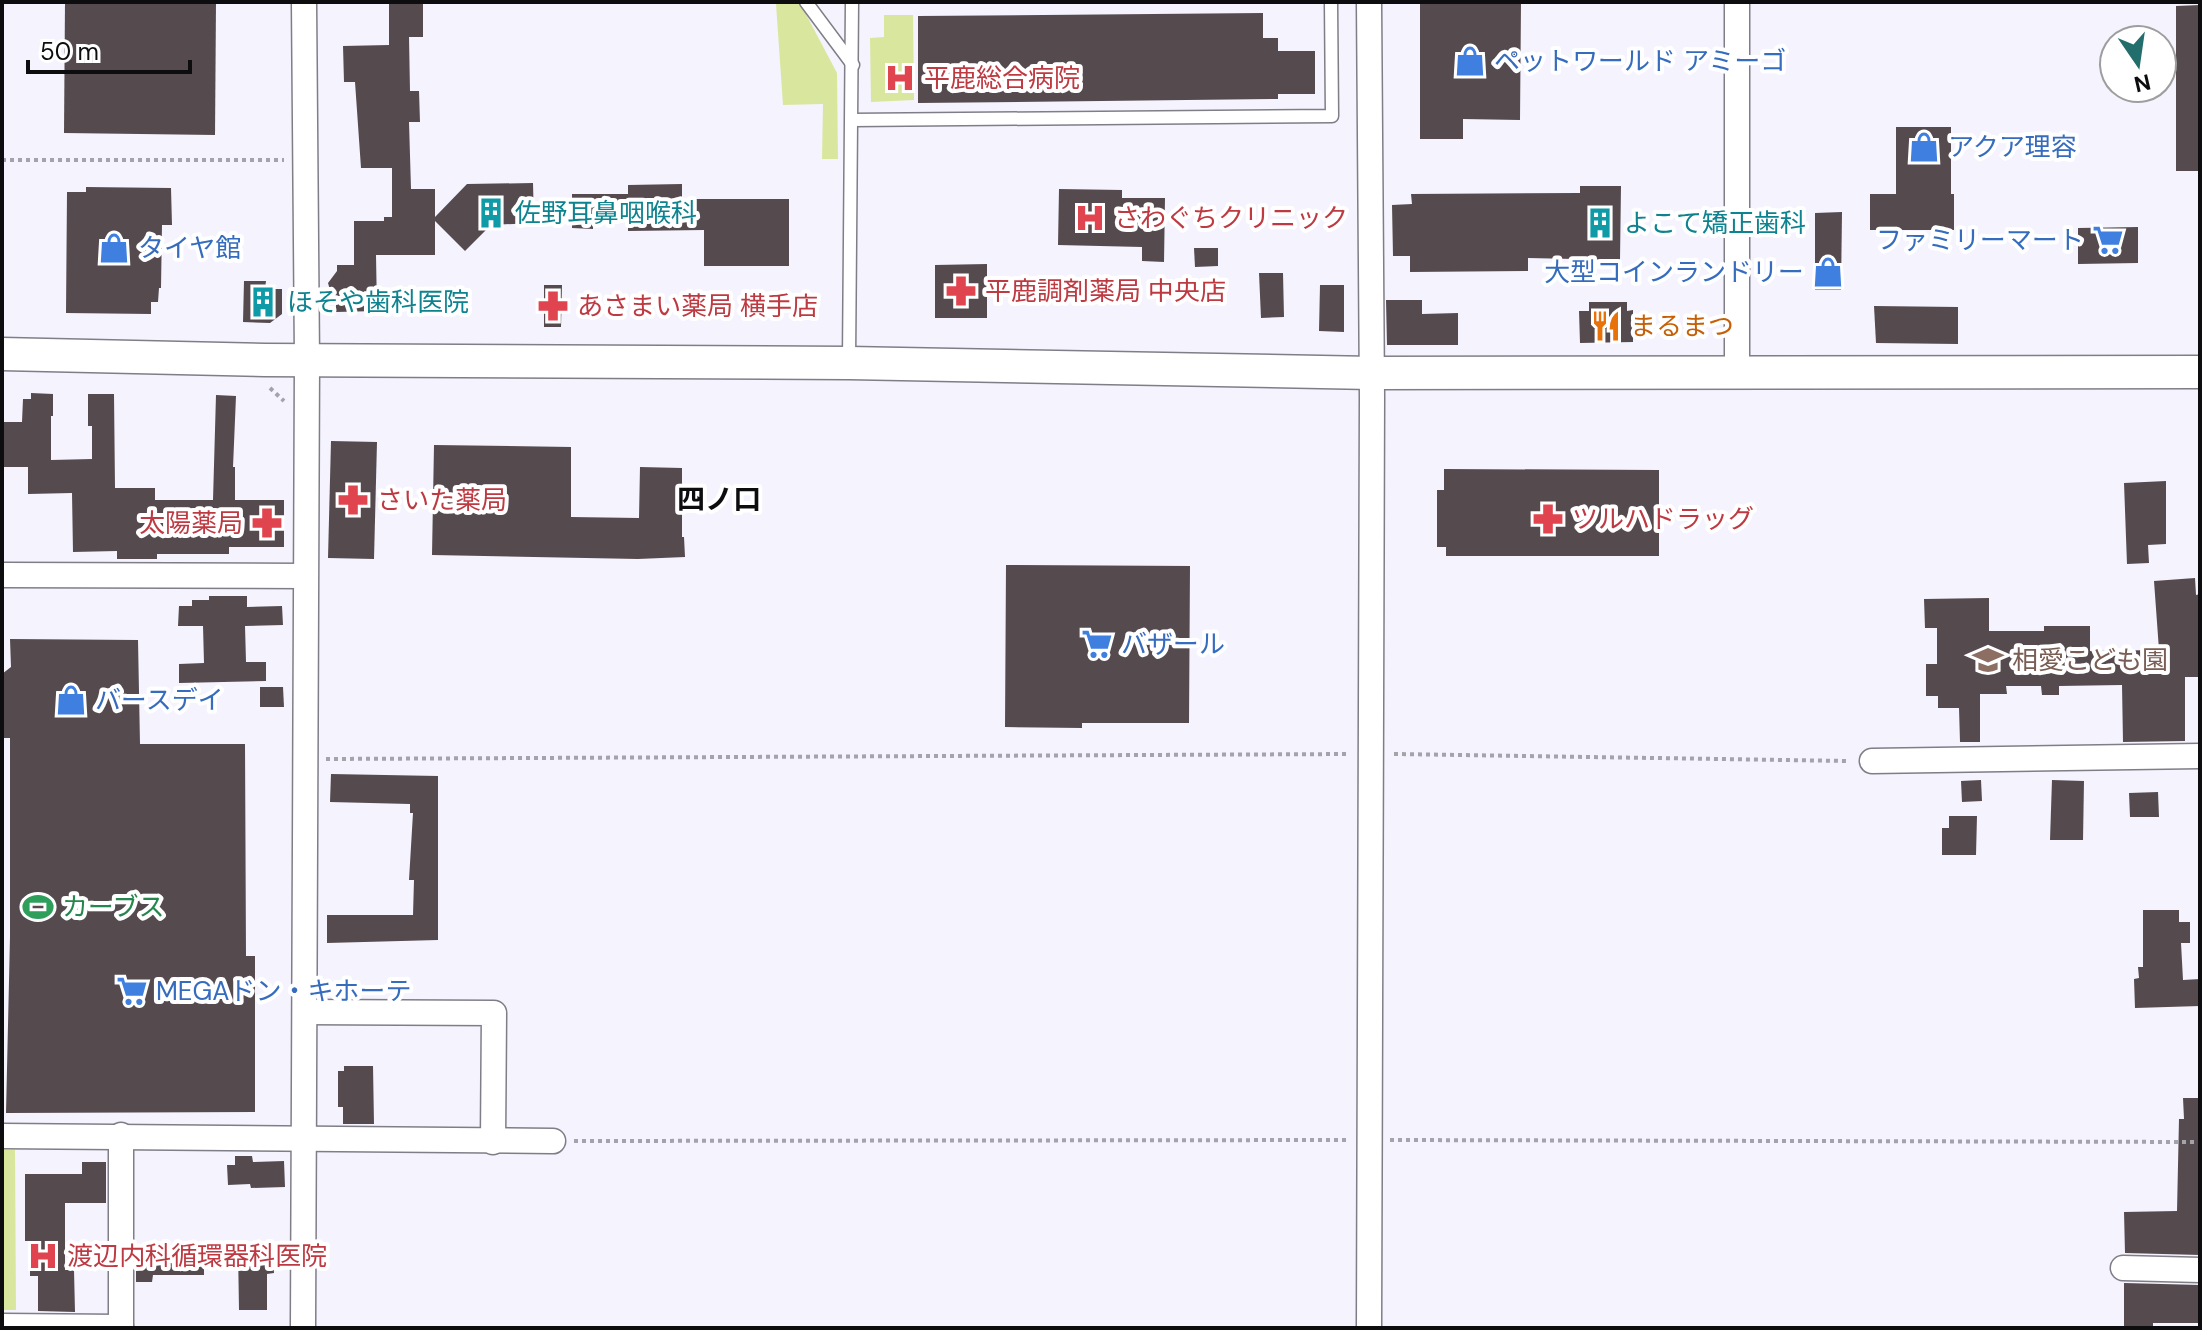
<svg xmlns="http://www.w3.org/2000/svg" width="2202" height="1330" font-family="'DM Sans','Noto Sans JP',sans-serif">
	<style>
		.green { fill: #d9e79e }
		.building { fill: #554b4e }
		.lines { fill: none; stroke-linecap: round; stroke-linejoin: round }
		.lane-casing { stroke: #7f7e87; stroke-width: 15 }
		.street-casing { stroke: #7f7e87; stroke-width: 27 }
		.secondary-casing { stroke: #7f7e87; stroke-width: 35 }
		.path { stroke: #a4a3ab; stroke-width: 4; stroke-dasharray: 4 4; stroke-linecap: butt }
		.lane { stroke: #fff; stroke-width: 12 }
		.street { stroke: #fff; stroke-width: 24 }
		.secondary { stroke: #fff; stroke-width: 32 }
		.labels { text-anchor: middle; stroke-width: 8; stroke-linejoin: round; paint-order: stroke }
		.shop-label { font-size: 26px; fill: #366cbe; stroke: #fff; text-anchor: start }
		.health-label { font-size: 26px; fill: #be3a42; stroke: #fff; text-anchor: start }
		.culture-label { font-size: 26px; fill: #0d838f; stroke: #fff; text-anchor: start }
		.food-label { font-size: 26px; fill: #c56008; stroke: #fff; text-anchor: start }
		.education-label { font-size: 26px; fill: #785e54; stroke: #fff; text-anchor: start }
		.leisure-label { font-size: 26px; fill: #27864d; stroke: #fff; text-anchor: start }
		.neighbourhood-label { font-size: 28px; font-weight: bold; fill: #0d0d10; stroke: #fff }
	</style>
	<rect width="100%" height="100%" fill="#f4f3fe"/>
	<g class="green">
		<path d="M800 3 837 73 838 159H822L823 104 783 105 776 4Z"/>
		<path d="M884 15H913L914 100 871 102 870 38 884 37Z"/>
		<path d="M2 1150H15L16 1310H2Z"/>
	</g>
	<g class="building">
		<path d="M65 2H216L215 135 64 133Z"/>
		<path d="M389 3H423V37H409L410 91H419L420 122H409L411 189H435V217L467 184 533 183 534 223 491 225 465 251 435 221V255H376L377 311 336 312V299L332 297 328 283 337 271V265H354V221H384V217H392V168H361L355 82H344L343 46 389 45Z"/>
		<path d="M1420 3H1521L1520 120 1463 119V139H1420Z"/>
		<path d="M2200 5V171H2176V6Z"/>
		<path d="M1263 13V38H1278V51H1315V94H1278V99L918 103V16Z"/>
		<path d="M1896 127H1951V194H1954V230H1870V194H1896Z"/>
		<path d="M682 184V199H789V266H704V230L628 231V222L593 223V229L572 228V194H628V185Z"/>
		<path d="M1580 186H1621L1620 260 1528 258V271L1410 272V256H1393L1392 205 1412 204 1411 194 1580 193Z"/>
		<path d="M86 187 171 188 172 225H162L161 288H159L158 302H151V314L66 313 67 192H86Z"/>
		<path d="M1059 189 1122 190V198H1165L1164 262 1142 261V247L1058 245Z"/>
		<path d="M1842 212 1841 290H1815V213Z"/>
		<path d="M2138 227V263L2078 264V228Z"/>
		<path d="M1194 248H1218V266L1195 267Z"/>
		<path d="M987 264V318H935V265Z"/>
		<path d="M1259 273H1283L1284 317 1261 318Z"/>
		<path d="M244 281H266L265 289H282V314L270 323 243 322Z"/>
		<path d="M544 285H562L561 327H544Z"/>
		<path d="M1320 285H1344V332L1319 331Z"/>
		<path d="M1386 300H1422V314L1458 313V345H1387Z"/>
		<path d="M1589 302H1627V311L1633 310V342L1580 343 1579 311H1589Z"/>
		<path d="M1874 306 1958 307V344L1876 343Z"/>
		<path d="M31 393 53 394V416H51V460L92 459V426H88V394H114L115 488H155V500H213L216 395 236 396 233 467H235V500H284V547H229V554H157V559H117V551L73 552 72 493 28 494V467H2V422H22L23 399H31Z"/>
		<path d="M331 441 377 442 374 559 328 558Z"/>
		<path d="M434 445 571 447V517L639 518 640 467 682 468V537H684L685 557 638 559 432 555Z"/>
		<path d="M1444 469 1659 470V556H1446V547H1437V490H1444Z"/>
		<path d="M2166 481V544L2148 545 2149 563 2127 564 2124 483Z"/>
		<path d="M1006 565 1190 566 1189 723H1082V728L1005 727Z"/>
		<path d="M2195 578 2196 595 2200 594V677H2185V741L2123 742 2122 685 2059 686V695H2042L2041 686H2006L2007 694H1980V742H1960L1959 708H1938V696H1926V664H1937V628H1925L1924 599 1989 598V631H2044V626H2090V651L2159 650 2154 581Z"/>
		<path d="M209 596H247V607L282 606 283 625 245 626 246 662H266V681L179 683V664L204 663 203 626H178L179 606H192V600H209Z"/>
		<path d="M10 639 138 640 140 744H245L246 956H255V1112L6 1113 10 937V738H3L2 674 11 667Z"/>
		<path d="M260 687H283L284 707H260Z"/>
		<path d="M331 774 438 776V940L327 943V915H413L414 880H409L413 813H410V804L330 802Z"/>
		<path d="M1981 780 1982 801 1962 802 1961 781Z"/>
		<path d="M2052 780 2084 781 2083 840H2050Z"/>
		<path d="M2158 792 2159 817H2130L2129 793Z"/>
		<path d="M1949 816H1977L1976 855H1942V828H1949Z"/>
		<path d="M2143 910H2179V922H2190V943H2181L2183 980 2200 979V1006L2135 1008 2134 979 2139 978 2138 967H2143Z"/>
		<path d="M344 1066H373L374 1124H343V1107H338V1071H344Z"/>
		<path d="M2183 1098H2200V1255L2125 1253 2124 1212 2177 1211 2179 1119H2184Z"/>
		<path d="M235 1156H252L253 1162 284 1161 285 1187 251 1188 250 1184 228 1185 227 1165H235Z"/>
		<path d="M82 1162H106V1203H65V1270H74L75 1312 38 1311V1276H30V1241H25V1174H82Z"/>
		<path d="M273 1248 274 1273 267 1274V1310H239L238 1249Z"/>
		<path d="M136 1249H204V1275H153L152 1282H136Z"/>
		<path d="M2124 1283 2200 1285V1323H2153V1328H2124Z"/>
	</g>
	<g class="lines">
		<g class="lane-casing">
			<g id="lane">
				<path d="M806 2 853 65"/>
				<path d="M852 120 1332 116 1331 2"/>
				<path d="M849 360 852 2"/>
			</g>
		</g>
		<g class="street-casing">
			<g id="street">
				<path d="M1737 372V2"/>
				<path d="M2 575 305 576"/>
				<path d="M1872 761 2200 756"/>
				<path d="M305 1012 494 1013 493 1142"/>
				<path d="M121 1135V1328"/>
				<path d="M2 1136 553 1141"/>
				<path d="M2123 1268 2200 1270"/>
				<path d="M2 1326 121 1327"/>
				<path d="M303 1328 307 360 304 2"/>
				<path d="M1369 1328 1372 397 1369 2"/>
			</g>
		</g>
		<g class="secondary-casing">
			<path id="secondary" d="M2 354 265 360 849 363 1372 373 2200 372"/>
		</g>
		<g class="path">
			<path d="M2 160H284"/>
			<path d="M270 388 284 401"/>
			<path d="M1394 754 1849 761"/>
			<path d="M326 759 1349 754"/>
			<path d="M1390 1140 2200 1142"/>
			<path d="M574 1141 1350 1140"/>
		</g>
		<use href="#lane" class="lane"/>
		<use href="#street" class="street"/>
		<use href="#secondary" class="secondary"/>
	</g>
	<defs>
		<g id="shop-bare" transform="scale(2.4)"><path d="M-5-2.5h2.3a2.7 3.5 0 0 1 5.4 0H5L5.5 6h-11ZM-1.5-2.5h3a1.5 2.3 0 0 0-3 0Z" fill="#3f7fe0" stroke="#fff" stroke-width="2.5" paint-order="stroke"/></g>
		<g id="hospital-bare" transform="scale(2.4)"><path d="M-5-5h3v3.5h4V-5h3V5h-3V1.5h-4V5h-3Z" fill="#e0444e" stroke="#fff" stroke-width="2.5" paint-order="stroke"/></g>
		<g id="building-bare" transform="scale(2.4)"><path d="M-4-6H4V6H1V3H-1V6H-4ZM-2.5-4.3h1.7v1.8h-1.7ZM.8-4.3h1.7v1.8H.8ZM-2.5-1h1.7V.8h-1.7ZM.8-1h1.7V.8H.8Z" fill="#0f9aa8" stroke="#fff" stroke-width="2.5" paint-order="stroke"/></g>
		<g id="supermarket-bare" transform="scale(2.4)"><path d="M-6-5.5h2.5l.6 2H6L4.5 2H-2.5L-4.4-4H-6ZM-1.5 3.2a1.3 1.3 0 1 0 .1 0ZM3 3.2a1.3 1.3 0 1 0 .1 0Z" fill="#3f7fe0" stroke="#fff" stroke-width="2.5" paint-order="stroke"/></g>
		<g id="pharmacy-bare" transform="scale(2.4)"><path d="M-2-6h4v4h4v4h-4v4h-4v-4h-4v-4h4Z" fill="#e0444e" stroke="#fff" stroke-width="2.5" paint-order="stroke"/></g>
		<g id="restaurant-bare" transform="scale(2.4)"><path d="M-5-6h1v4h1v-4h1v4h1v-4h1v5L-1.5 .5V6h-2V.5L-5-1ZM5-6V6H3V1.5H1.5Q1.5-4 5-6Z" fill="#e8710a" stroke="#fff" stroke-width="2.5" paint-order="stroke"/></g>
		<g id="school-bare" transform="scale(2.4)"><path d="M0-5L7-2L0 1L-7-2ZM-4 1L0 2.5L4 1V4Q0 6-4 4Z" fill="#8d6e63" stroke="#fff" stroke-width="2.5" paint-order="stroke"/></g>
		<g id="stadium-bare" transform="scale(2.4)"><path d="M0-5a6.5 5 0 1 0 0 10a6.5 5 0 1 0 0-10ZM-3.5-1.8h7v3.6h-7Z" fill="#2e9e5b" stroke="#fff" stroke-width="2.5" paint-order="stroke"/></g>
	</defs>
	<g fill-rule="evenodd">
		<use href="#shop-bare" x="1470" y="61"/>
		<use href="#hospital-bare" x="900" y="78"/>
		<use href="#shop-bare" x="1924" y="147"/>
		<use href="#building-bare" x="491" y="213"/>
		<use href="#hospital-bare" x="1090" y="218"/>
		<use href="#building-bare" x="1600" y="223"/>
		<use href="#supermarket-bare" x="2108" y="240"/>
		<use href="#shop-bare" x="114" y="248"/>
		<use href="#shop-bare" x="1828" y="272"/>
		<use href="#pharmacy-bare" x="961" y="291"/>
		<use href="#building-bare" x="263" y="302"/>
		<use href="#pharmacy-bare" x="553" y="306"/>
		<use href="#restaurant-bare" x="1606" y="326"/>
		<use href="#pharmacy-bare" x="353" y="500"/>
		<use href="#pharmacy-bare" x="1548" y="519"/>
		<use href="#pharmacy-bare" x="267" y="523"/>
		<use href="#supermarket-bare" x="1097" y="644"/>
		<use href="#school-bare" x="1988" y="660"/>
		<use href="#shop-bare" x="71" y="700"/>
		<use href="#stadium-bare" x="38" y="907"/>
		<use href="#supermarket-bare" x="132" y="991"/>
		<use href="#hospital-bare" x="43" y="1256"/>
	</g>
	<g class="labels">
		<g class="shop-label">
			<text x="1494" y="70">ペットワールド アミーゴ</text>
			<text x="1948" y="156">アクア理容</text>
			<text x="2084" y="249" text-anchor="end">ファミリーマート</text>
			<text x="138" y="257">タイヤ館</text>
			<text x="1804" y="281" text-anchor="end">大型コインランドリー</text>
			<text x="1121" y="653">バザール</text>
			<text x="95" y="709">バースデイ</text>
			<text x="156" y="1000">MEGAドン・キホーテ</text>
		</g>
		<g class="health-label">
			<text x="924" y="87">平鹿総合病院</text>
			<text x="1114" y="227">さわぐちクリニック</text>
			<text x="985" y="300">平鹿調剤薬局 中央店</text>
			<text x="577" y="315">あさまい薬局 横手店</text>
			<text x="377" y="509">さいた薬局</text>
			<text x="1572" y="528">ツルハドラッグ</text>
			<text x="243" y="532" text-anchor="end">太陽薬局</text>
			<text x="67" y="1265">渡辺内科循環器科医院</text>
		</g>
		<g class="culture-label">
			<text x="515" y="222">佐野耳鼻咽喉科</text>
			<text x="1624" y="232">よこて矯正歯科</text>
			<text x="287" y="311">ほそや歯科医院</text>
		</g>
		<g class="food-label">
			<text x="1630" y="335">まるまつ</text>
		</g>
		<g class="education-label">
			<text x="2012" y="669">相愛こども園</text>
		</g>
		<g class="leisure-label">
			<text x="62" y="916">カーブス</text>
		</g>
		<g class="neighbourhood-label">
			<text x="719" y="509">四ノ口</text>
		</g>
	</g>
	<rect width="2202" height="1330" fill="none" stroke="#0d0d10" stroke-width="8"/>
	<g transform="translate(2138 64) rotate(167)"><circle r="38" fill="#ffffff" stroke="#9e9e9f" stroke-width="2"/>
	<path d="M0-6L14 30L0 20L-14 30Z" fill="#226e6d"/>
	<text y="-12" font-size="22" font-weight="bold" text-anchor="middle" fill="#0d0d10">N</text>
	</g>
	<path d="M28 60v12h162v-12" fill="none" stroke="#0d0d10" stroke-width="4"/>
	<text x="40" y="60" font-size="24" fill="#0d0d10" stroke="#ffffff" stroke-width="6" paint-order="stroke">50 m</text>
</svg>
